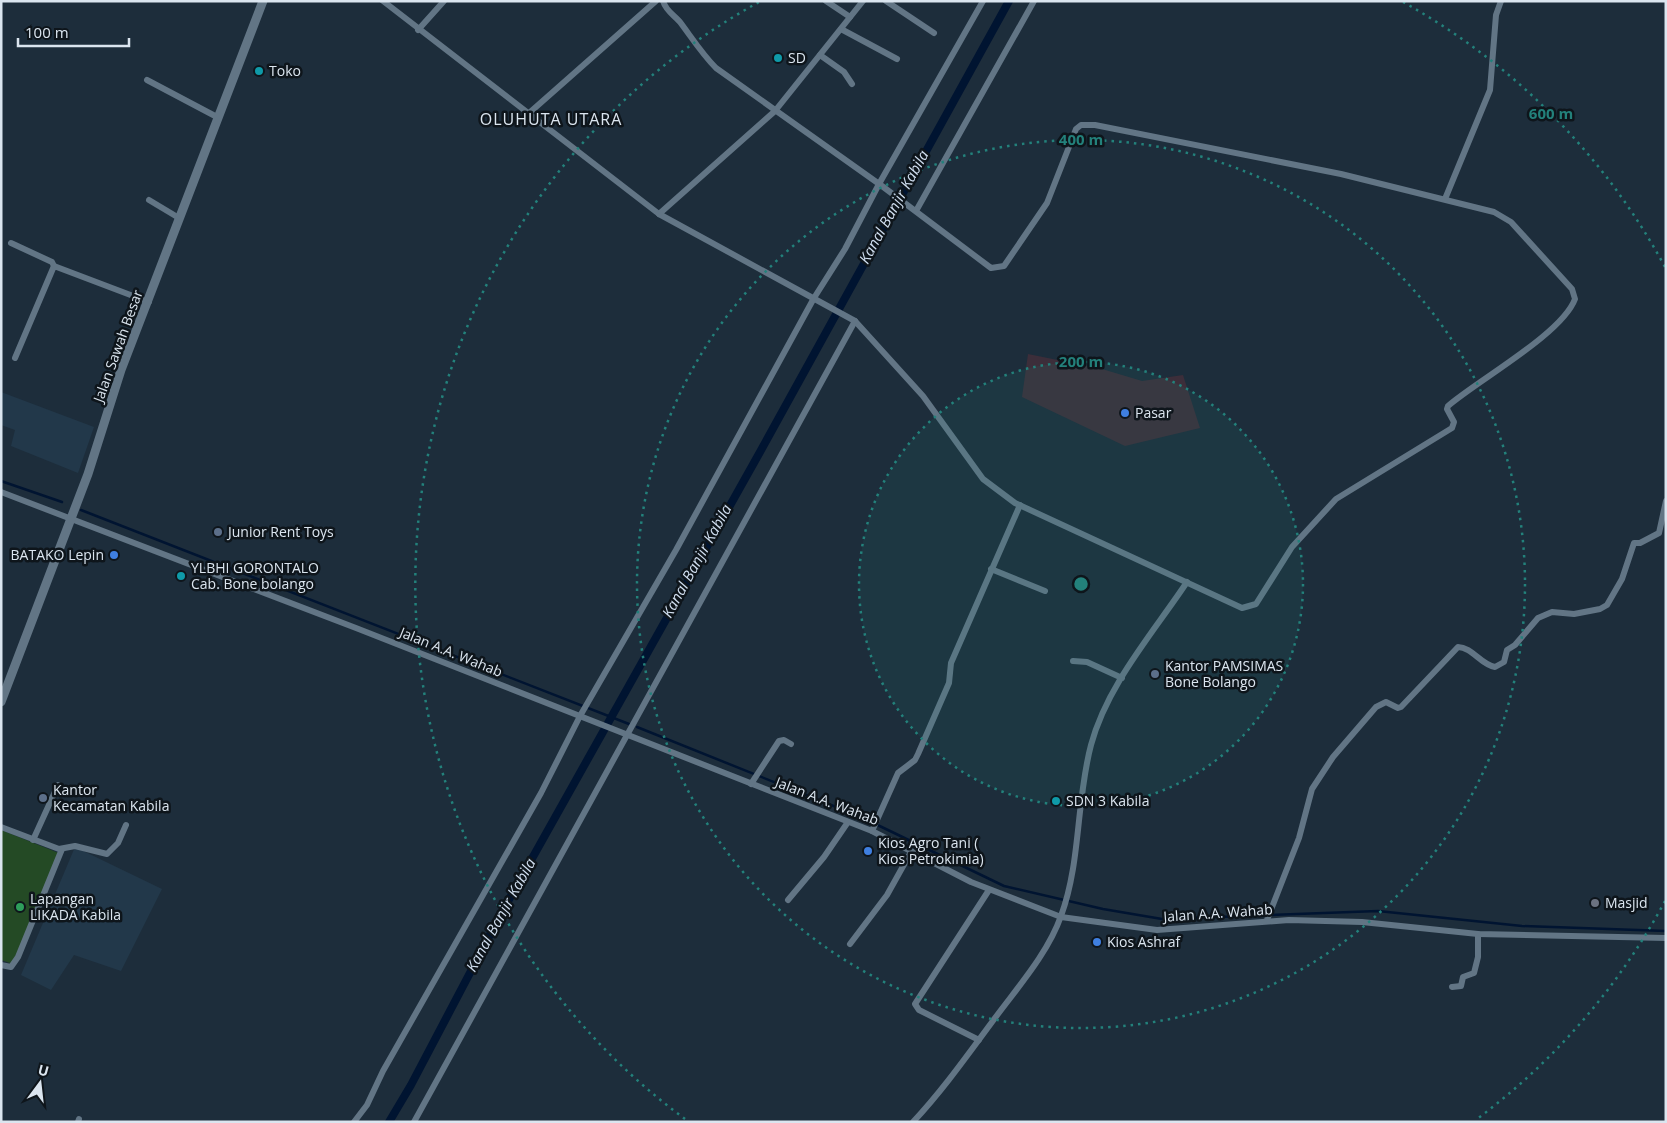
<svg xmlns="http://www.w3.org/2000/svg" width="1667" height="1123" font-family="'Open Sans',sans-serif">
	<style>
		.commercial { fill: #3c2e3a }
		.built { fill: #22384a }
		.green { fill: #244a25 }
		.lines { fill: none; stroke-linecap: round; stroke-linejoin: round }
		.stream { stroke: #001431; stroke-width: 2.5 }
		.canal { stroke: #001431; stroke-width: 8 }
		.street { stroke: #627585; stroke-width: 6 }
		.secondary { stroke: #627585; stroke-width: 9 }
		.ring { fill: none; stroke: #23817b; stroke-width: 2.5; stroke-dasharray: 2.5 5 }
		.culture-dot { fill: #0f9aa8; stroke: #0e151b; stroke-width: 2 }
		.shop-dot { fill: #3f7fe0; stroke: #0e151b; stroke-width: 2 }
		.service-dot { fill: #5c6f8a; stroke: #0e151b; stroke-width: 2 }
		.worship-dot { fill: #6b7280; stroke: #0e151b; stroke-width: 2 }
		.leisure-dot { fill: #2e9e5b; stroke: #0e151b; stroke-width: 2 }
		.labels { text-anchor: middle; stroke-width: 5; stroke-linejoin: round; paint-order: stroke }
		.poi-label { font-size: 14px; fill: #dbe5ef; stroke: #0e151b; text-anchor: start }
		.street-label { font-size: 14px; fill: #dbe5ef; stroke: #0e151b }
		.water-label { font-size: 15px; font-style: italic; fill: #d1dff0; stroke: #0e151b }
		.quarter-label { font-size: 16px; letter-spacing: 1px; fill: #dbe5ef; stroke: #0e151b }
		.centre { fill: #23817b; stroke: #0e151b; stroke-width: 2.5 }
		.ring-label { font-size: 15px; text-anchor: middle; font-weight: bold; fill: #23817b; stroke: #0e151b; stroke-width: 5; stroke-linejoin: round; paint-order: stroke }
	</style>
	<rect width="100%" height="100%" fill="#1d2d3b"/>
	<path class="commercial" d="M1028 354 1102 369 1142 381 1183 375 1200 428 1125 446 1022 397Z"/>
	<g class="built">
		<path d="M1 392 94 427 78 473 11 446 15 430 1 425Z"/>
		<path d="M75 847 162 889 121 971 74 955 51 990 21 975Z"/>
	</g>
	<path class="green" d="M1 830 61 854 16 965 1 960Z"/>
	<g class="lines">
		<g class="stream">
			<path d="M1 481 62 502"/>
			<path d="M81 510 629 724"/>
			<path d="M637 727 861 817 1004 886 1103 909 1162 919 1378 911 1522 926 1666 931"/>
		</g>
		<path class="canal" d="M389 1122 411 1085 502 912 760 452 1009 1"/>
		<g class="street">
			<path d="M383 1 659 214 855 321 923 396 983 479 1015 503 1242 608 1256 604 1292 547 1336 499 1452 428 1454 422 1447 409 1448 406C1478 380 1562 334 1575 299L1572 289 1511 222 1494 212 1341 174 1095 125H1081L1076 129 1047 203 1004 266 991 268 882 186 716 68C702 54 692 38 680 22 673 14 666 11 663 1"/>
			<path d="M826 1 850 17"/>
			<path d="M886 1 934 33"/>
			<path d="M841 29 897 59"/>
			<path d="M418 30 444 1"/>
			<path d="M820 55 844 72 852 84"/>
			<path d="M147 80 217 117"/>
			<path d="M528 114 656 1"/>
			<path d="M1445 199 1490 90 1496 15 1501 1"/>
			<path d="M149 200 179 218"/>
			<path d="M916 211 1034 1"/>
			<path d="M659 214 775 111 863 1"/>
			<path d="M11 243 52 262 54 266"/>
			<path d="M15 358 54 266 149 302"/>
			<path d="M1 492 356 628 872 831 971 882 1061 917 1157 930 1289 920 1362 922 1478 934 1666 938"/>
			<path d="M991 569 1045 591"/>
			<path d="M1073 661 1087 662 1122 678"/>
			<path d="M751 784 779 741 784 740 791 744"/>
			<path d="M1 827 59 849 75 846 107 854 118 843 126 825"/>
			<path d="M872 831 898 773 915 760 918 754 949 683 951 663 1020 505"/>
			<path d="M33 840 58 785"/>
			<path d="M788 900 824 857 848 822"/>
			<path d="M1267 920 1299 838 1312 789 1333 757 1376 707 1386 702 1398 708 1401 707 1458 647C1472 647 1481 665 1495 667L1504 662 1507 650 1515 645 1538 618 1552 612 1574 614 1600 609 1607 605 1622 579 1634 543H1640L1659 533 1666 501"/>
			<path d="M850 944 887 895 911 852"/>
			<path d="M1 965 11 967 18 957 62 849"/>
			<path d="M1452 987 1461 986 1463 977 1474 973 1478 957V934"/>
			<path d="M979 1040 919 1010 915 1004 989 890"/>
			<path d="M78 1122 79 1119"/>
			<path d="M354 1122 367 1105 383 1071 541 793 580 716 676 550 814 298 845 249 879 184 983 1"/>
			<path d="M414 1122 855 321"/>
			<path d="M913 1122C943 1090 969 1053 995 1018 1018 987 1048 953 1061 916 1081 862 1076 801 1091 745 1107 685 1153 633 1187 582"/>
		</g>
		<path class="secondary" d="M1 702 88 474 121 370 263 1"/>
	</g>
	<circle cx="1081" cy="584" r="222" fill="#23817b" fill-opacity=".12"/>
	<g class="ring">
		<circle cx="1081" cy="584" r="222"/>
		<circle cx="1081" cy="584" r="444"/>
		<path d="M1665 901A665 665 0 0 1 1477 1119M685 1119A665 665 0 0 1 759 2M1403 2A665 665 0 0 1 1665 267"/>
	</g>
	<g class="culture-dot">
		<circle cx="778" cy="58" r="5"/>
		<circle cx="259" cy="71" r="5"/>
		<circle cx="181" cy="576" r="5"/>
		<circle cx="1056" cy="801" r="5"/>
	</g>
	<g class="shop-dot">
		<circle cx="1125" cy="413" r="5"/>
		<circle cx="114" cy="555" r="5"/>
		<circle cx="868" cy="851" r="5"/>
		<circle cx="1097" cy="942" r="5"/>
	</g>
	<g class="service-dot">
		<circle cx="218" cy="532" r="5"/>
		<circle cx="1155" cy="674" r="5"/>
		<circle cx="43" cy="798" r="5"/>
	</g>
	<circle class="worship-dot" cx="1595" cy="903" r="5"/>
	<circle class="leisure-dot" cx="20" cy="907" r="5"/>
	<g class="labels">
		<g class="poi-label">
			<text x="788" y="63">SD</text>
			<text x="269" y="76">Toko</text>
			<text x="1135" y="418">Pasar</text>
			<text x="228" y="537">Junior Rent Toys</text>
			<text x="104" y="560" text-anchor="end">BATAKO Lepin</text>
			<text x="191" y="573">YLBHI GORONTALO<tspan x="191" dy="16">Cab. Bone bolango</tspan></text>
			<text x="1165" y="671">Kantor PAMSIMAS<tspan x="1165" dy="16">Bone Bolango</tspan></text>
			<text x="53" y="795">Kantor<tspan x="53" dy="16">Kecamatan Kabila</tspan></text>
			<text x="1066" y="806">SDN 3 Kabila</text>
			<text x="878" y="848">Kios Agro Tani (<tspan x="878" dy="16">Kios Petrokimia)</tspan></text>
			<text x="30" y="904">Lapangan<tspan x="30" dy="16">LIKADA Kabila</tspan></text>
			<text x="1605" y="908">Masjid</text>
			<text x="1107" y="947">Kios Ashraf</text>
		</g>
		<g class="street-label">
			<text transform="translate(118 346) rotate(-70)" y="5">Jalan Sawah Besar</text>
			<text transform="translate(451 652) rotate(22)" y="5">Jalan A.A. Wahab</text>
			<text transform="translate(827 801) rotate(21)" y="5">Jalan A.A. Wahab</text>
			<text transform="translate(1218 913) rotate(-4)" y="5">Jalan A.A. Wahab</text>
		</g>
		<g class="water-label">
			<text transform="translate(894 207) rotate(-61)" y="5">Kanal Banjir Kabila</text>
			<text transform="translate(697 561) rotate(-61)" y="5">Kanal Banjir Kabila</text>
			<text transform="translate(501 915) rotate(-61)" y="5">Kanal Banjir Kabila</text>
		</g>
		<g class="quarter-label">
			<text x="551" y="125">OLUHUTA UTARA</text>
		</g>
	</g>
	<circle cx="1081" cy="584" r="8" class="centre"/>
	<g class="ring-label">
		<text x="1551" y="119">600 m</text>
		<text x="1081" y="145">400 m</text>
		<text x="1081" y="367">200 m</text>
	</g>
	<rect width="1667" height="1123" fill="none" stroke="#dbe5ef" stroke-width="5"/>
	<g transform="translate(40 1083) rotate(15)" stroke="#0e151b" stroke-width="4" paint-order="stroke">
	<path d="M0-4L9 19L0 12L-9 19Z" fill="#dbe5ef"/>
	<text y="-8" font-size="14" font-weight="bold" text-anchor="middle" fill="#dbe5ef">U</text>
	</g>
	<path d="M18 38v8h111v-8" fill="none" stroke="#dbe5ef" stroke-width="2.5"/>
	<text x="25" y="38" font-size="15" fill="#dbe5ef" stroke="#0e151b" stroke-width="4" paint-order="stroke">100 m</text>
</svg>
